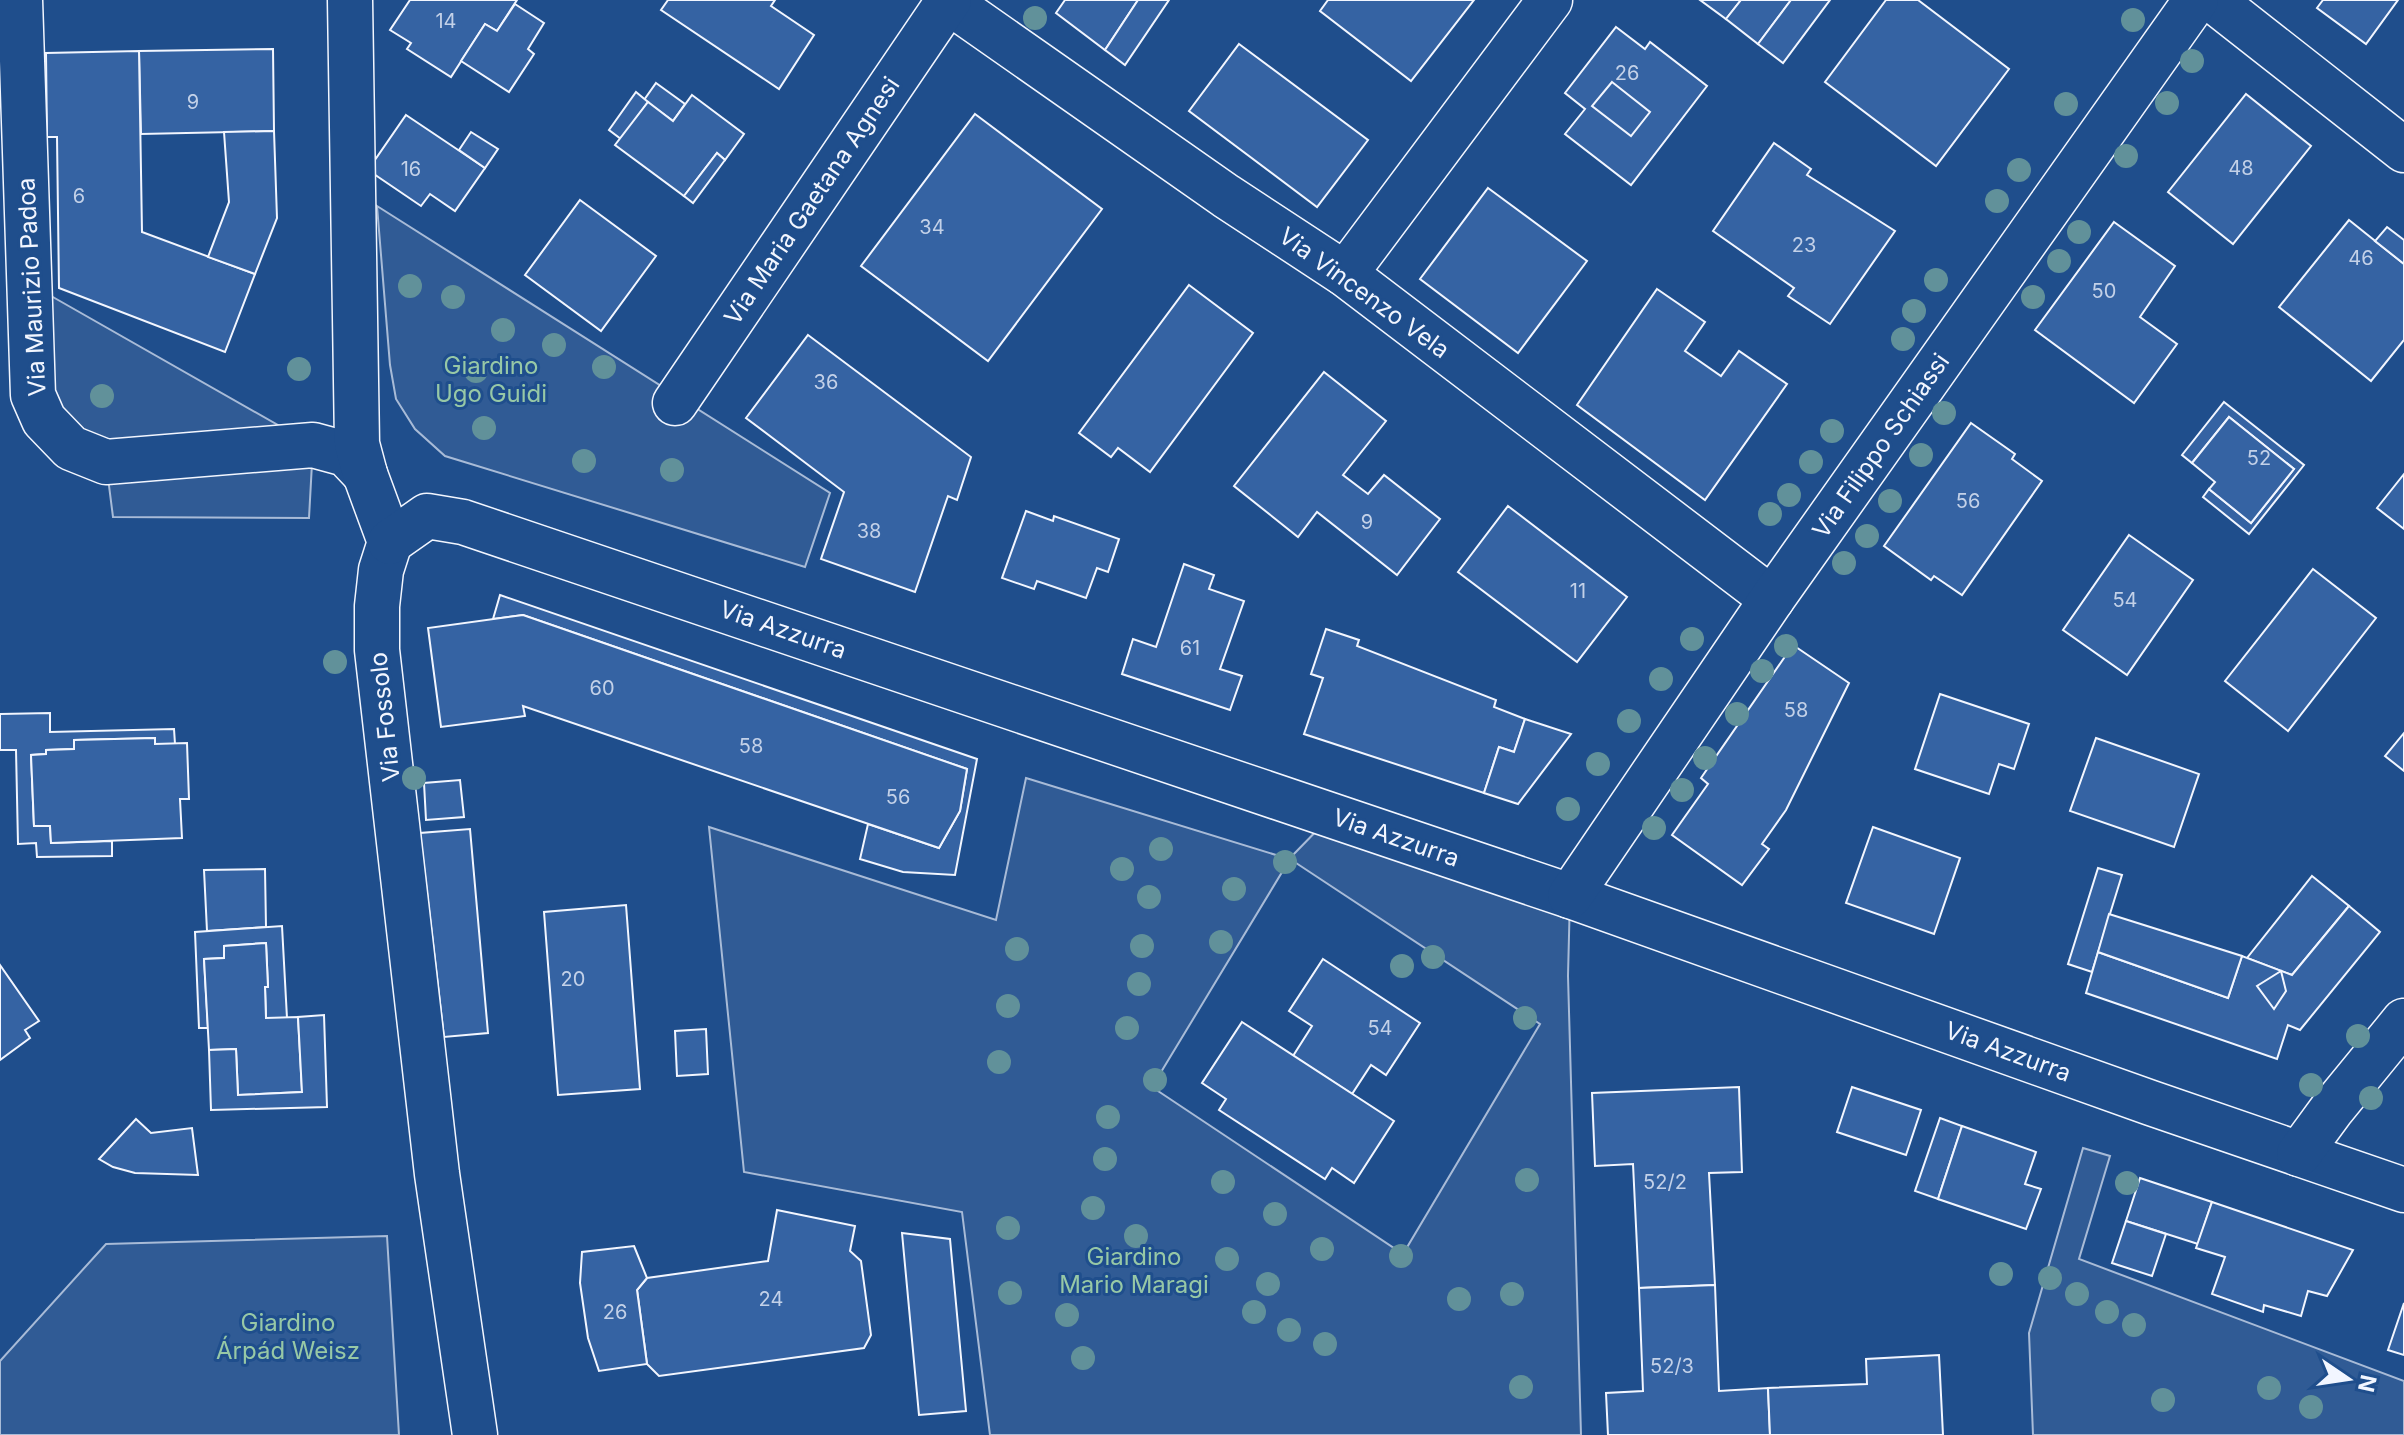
<svg xmlns="http://www.w3.org/2000/svg" width="2404" height="1435" font-family="Inter,sans-serif">
	<style>
		.built { fill: #305b95; stroke: #a8bbd7; stroke-width: 2; fill-rule: evenodd }
		.building { fill: #3563a3; stroke: #f2f6ff; stroke-width: 2 }
		.lines { fill: none; stroke-linecap: round; stroke-linejoin: round }
		.minor-casing { stroke: #f2f6ff; stroke-width: 47 }
		.minor { stroke: #1f4e8c; stroke-width: 44 }
		.tree { fill: #61919a }
		.labels { text-anchor: middle; stroke-width: 6; stroke-linejoin: round; paint-order: stroke }
		.number-label { font-size: 20px; fill: #c3d1e8 }
		.street-label { font-size: 24px; fill: #f2f6ff; stroke: #1f4e8c }
		.park-label { font-size: 24px; fill: #97c8a6; stroke: #1f4e8c }
	</style>
	<rect width="100%" height="100%" fill="#1f4e8c"/>
	<g class="built">
		<path d="M377 206 830 493 805 567 445 456 415 429 396 399 390 365Z"/>
		<path d="M30 284 313 445 309 518 113 517 106 462 44 420Z"/>
		<path d="M1026 778 1289 859 1331 816 1570 896 1568 976 1581 1435H990L962 1212 744 1172 709 827 996 920ZM1290 859 1540 1024 1403 1254 1152 1087Z"/>
		<path d="M2083 1148 2110 1156 2079 1259 2404 1381V1435H2033L2029 1333Z"/>
		<path d="M387 1236 399 1435H0V1361L106 1244Z"/>
	</g>
	<g class="building">
		<path d="M410 0H517L497 31 485 24 451 77 407 49 411 43 390 30Z"/>
		<path d="M668 0H775L771 6 814 35 779 89 661 10Z"/>
		<path d="M1065 0H1138L1105 50 1056 13Z"/>
		<path d="M1138 0H1169L1125 65 1105 50Z"/>
		<path d="M1328 0H1474L1411 81 1320 11Z"/>
		<path d="M1700 0H1741L1726 19Z"/>
		<path d="M1741 0H1791L1758 44 1726 19Z"/>
		<path d="M1791 0H1830L1783 63 1758 44Z"/>
		<path d="M1886 0H1918L2009 69 1936 166 1825 82Z"/>
		<path d="M2323 0H2398L2366 44 2317 8Z"/>
		<path d="M515 4 544 23 528 49 534 54 509 92 461 61 485 24 497 31Z"/>
		<path d="M1616 27 1645 49 1650 42 1707 86 1631 185 1565 134 1585 109 1565 93Z"/>
		<path d="M1239 44 1368 140 1317 207 1189 111Z"/>
		<path d="M273 49 274 131 141 134 139 51Z"/>
		<path d="M139 51 142 232 255 274 225 352 59 288 57 137H47L46 53Z"/>
		<path d="M1612 82 1650 112 1631 136 1592 106Z"/>
		<path d="M656 83 685 104 673 121 644 100Z"/>
		<path d="M636 92 648 102 621 139 609 130Z"/>
		<path d="M2246 94 2311 146 2233 244 2168 192Z"/>
		<path d="M692 95 744 134 725 160 717 153 684 196 615 145 648 102 673 121Z"/>
		<path d="M975 114 1102 209 988 361 861 266Z"/>
		<path d="M406 115 485 168 455 211 430 194 421 206 368 170Z"/>
		<path d="M274 131 277 218 255 274 208 257 229 202 224 132Z"/>
		<path d="M471 132 498 149 485 168 459 150Z"/>
		<path d="M1774 143 1811 169 1807 175 1895 231 1830 324 1788 296 1794 288 1713 231Z"/>
		<path d="M717 153 725 160 693 203 684 196Z"/>
		<path d="M1488 188 1587 261 1518 353 1420 279Z"/>
		<path d="M580 200 656 256 601 331 525 275Z"/>
		<path d="M2349 220 2404 264V340L2371 381 2279 307Z"/>
		<path d="M2114 222 2175 266 2140 317 2177 344 2134 403 2035 330Z"/>
		<path d="M2387 227 2404 240V264L2375 241Z"/>
		<path d="M1189 285 1253 333 1150 472 1118 448 1111 457 1079 433Z"/>
		<path d="M1657 289 1705 322 1685 351 1721 376 1739 351 1787 384 1705 500 1577 405Z"/>
		<path d="M808 335 971 457 957 500 948 496 915 592 821 559 844 492 746 418Z"/>
		<path d="M1324 372 1386 421 1343 475 1368 494 1384 475 1440 519 1397 575 1317 512 1298 537 1234 486Z"/>
		<path d="M2224 402 2304 465 2249 534 2203 497 2209 489 2251 523 2294 469 2229 417 2192 463 2182 455Z"/>
		<path d="M2229 417 2294 469 2251 523 2209 489 2215 482 2192 463Z"/>
		<path d="M1971 423 2015 454 2012 459 2042 481 1962 595 1934 576 1931 580 1884 546Z"/>
		<path d="M2404 474V529L2377 508Z"/>
		<path d="M1508 506 1627 597 1577 662 1458 572Z"/>
		<path d="M1026 511 1053 521 1054 516 1119 539 1108 572 1097 568 1086 598 1037 581 1034 589 1002 578Z"/>
		<path d="M2129 535 2193 580 2127 675 2063 630Z"/>
		<path d="M1184 564 1214 575 1209 589 1244 601 1220 669 1242 676 1230 710 1122 674 1133 639 1156 647Z"/>
		<path d="M2313 569 2376 618 2288 731 2225 681Z"/>
		<path d="M500 595 977 759 955 875 903 872 860 859 868 824 939 848 960 811 967 769 523 615 493 619Z"/>
		<path d="M523 615 967 769 960 811 939 848 523 706 525 716 441 727 428 628Z"/>
		<path d="M1326 629 1359 640 1357 646 1496 700 1494 707 1525 719 1514 752 1499 747 1484 793 1304 734 1323 678 1311 674Z"/>
		<path d="M1793 645 1849 683 1786 810 1762 844 1769 849 1742 885 1672 835 1708 784 1701 778Z"/>
		<path d="M1940 694 2029 724 2014 769 1999 764 1989 794 1915 769Z"/>
		<path d="M50 713V732L174 729 175 744H155V738L74 740V749L46 750V754L31 755 34 826H50L51 843 112 841V856L37 857 36 843 18 844 16 750H0V714Z"/>
		<path d="M1525 719 1571 734 1518 804 1484 793 1499 747 1514 752Z"/>
		<path d="M2404 733V771L2385 756Z"/>
		<path d="M155 738V744L187 743 189 799H180L182 838 51 843 50 826H34L31 755 46 754V750L74 749V740Z"/>
		<path d="M2096 738 2199 774 2174 847 2070 811Z"/>
		<path d="M460 780 464 817 426 820 424 783Z"/>
		<path d="M1873 827 1960 858 1934 934 1846 903Z"/>
		<path d="M470 829 488 1033 444 1037 420 833Z"/>
		<path d="M2098 868 2122 875 2092 972 2068 964Z"/>
		<path d="M265 869 266 927 207 931 204 870Z"/>
		<path d="M2312 876 2349 906 2292 975 2247 958Z"/>
		<path d="M626 905 640 1089 558 1095 544 912Z"/>
		<path d="M2349 906 2380 932 2300 1030 2288 1025 2277 1059 2086 993 2098 952 2228 998 2242 956 2292 975Z"/>
		<path d="M2109 914 2242 956 2228 998 2098 952Z"/>
		<path d="M282 926 287 1018H266L265 987H268L266 943 224 946V958L204 959 208 1028H199L195 932Z"/>
		<path d="M266 943 268 987H265L266 1018 298 1017 302 1092 238 1095 236 1049 209 1050 204 959 224 958V946Z"/>
		<path d="M1323 959 1420 1023 1386 1075 1371 1065 1352 1094 1293 1056 1312 1026 1289 1011Z"/>
		<path d="M0 965 39 1021 25 1030 30 1038 0 1060Z"/>
		<path d="M2281 971 2286 991 2274 1009 2257 986Z"/>
		<path d="M324 1015 327 1107 211 1110 209 1050 236 1049 238 1095 302 1092 298 1017Z"/>
		<path d="M1242 1022 1394 1121 1354 1183 1332 1168 1325 1179 1219 1110 1226 1099 1202 1083Z"/>
		<path d="M706 1029 708 1074 677 1076 675 1031Z"/>
		<path d="M1739 1087 1742 1172 1709 1173 1715 1285 1639 1288 1633 1164 1595 1166 1592 1093Z"/>
		<path d="M1852 1087 1921 1110 1906 1155 1837 1132Z"/>
		<path d="M1940 1118 1962 1126 1938 1199 1915 1191Z"/>
		<path d="M136 1119 151 1133 192 1128 198 1175 135 1173 113 1167 99 1159Z"/>
		<path d="M1962 1126 2036 1152 2025 1184 2041 1189 2026 1229 1938 1199Z"/>
		<path d="M2140 1178 2212 1202 2198 1244 2126 1221Z"/>
		<path d="M2212 1202 2353 1250 2327 1296 2308 1291 2301 1316 2264 1305 2263 1312 2212 1294 2225 1257 2196 1248Z"/>
		<path d="M777 1210 855 1226 850 1251 861 1261 871 1335 864 1348 659 1376 647 1364 637 1290 647 1278 768 1261Z"/>
		<path d="M2126 1221 2166 1234 2152 1276 2112 1263Z"/>
		<path d="M902 1233 950 1239 966 1411 919 1415Z"/>
		<path d="M634 1246 647 1278 637 1290 647 1364 599 1371 588 1338 580 1283 582 1252Z"/>
		<path d="M1715 1285 1719 1391 1768 1388 1770 1435H1608L1606 1393 1643 1391 1639 1288Z"/>
		<path d="M2404 1303V1355L2388 1350Z"/>
		<path d="M1939 1355 1943 1435H1770L1768 1388 1867 1384 1866 1359Z"/>
	</g>
	<g class="lines">
		<g class="minor-casing">
			<g id="minor">
				<path d="M20 0 33 395 44 420 71 448 106 462 313 445 346 454 365 474"/>
				<path d="M350 0 357 444 365 474 390 542 381 570 377 606V650L437 1174 475 1435"/>
				<path d="M946 0 1226 196 1345 274 1772 599"/>
				<path d="M2213 0 2404 150"/>
				<path d="M1345 274 1550 0"/>
				<path d="M675 403 949 0"/>
				<path d="M390 542 427 516 463 522 1570 896 2151 1103 2404 1190"/>
				<path d="M1570 896 1772 599 2196 0"/>
				<path d="M2299 1154 2332 1109 2404 1021"/>
			</g>
		</g>
		<use href="#minor" class="minor"/>
	</g>
	<g class="tree">
		<circle cx="1035" cy="18" r="12"/>
		<circle cx="2133" cy="20" r="12"/>
		<circle cx="2192" cy="61" r="12"/>
		<circle cx="2167" cy="103" r="12"/>
		<circle cx="2066" cy="104" r="12"/>
		<circle cx="2126" cy="156" r="12"/>
		<circle cx="2019" cy="170" r="12"/>
		<circle cx="1997" cy="201" r="12"/>
		<circle cx="2079" cy="232" r="12"/>
		<circle cx="2059" cy="261" r="12"/>
		<circle cx="1936" cy="280" r="12"/>
		<circle cx="410" cy="286" r="12"/>
		<circle cx="453" cy="297" r="12"/>
		<circle cx="2033" cy="297" r="12"/>
		<circle cx="1914" cy="311" r="12"/>
		<circle cx="503" cy="330" r="12"/>
		<circle cx="1903" cy="339" r="12"/>
		<circle cx="554" cy="345" r="12"/>
		<circle cx="604" cy="367" r="12"/>
		<circle cx="299" cy="369" r="12"/>
		<circle cx="476" cy="371" r="12"/>
		<circle cx="102" cy="396" r="12"/>
		<circle cx="1944" cy="413" r="12"/>
		<circle cx="484" cy="428" r="12"/>
		<circle cx="1832" cy="431" r="12"/>
		<circle cx="1921" cy="455" r="12"/>
		<circle cx="584" cy="461" r="12"/>
		<circle cx="1811" cy="462" r="12"/>
		<circle cx="672" cy="470" r="12"/>
		<circle cx="1789" cy="495" r="12"/>
		<circle cx="1890" cy="501" r="12"/>
		<circle cx="1770" cy="514" r="12"/>
		<circle cx="1867" cy="536" r="12"/>
		<circle cx="1844" cy="563" r="12"/>
		<circle cx="1692" cy="639" r="12"/>
		<circle cx="1786" cy="646" r="12"/>
		<circle cx="335" cy="662" r="12"/>
		<circle cx="1762" cy="671" r="12"/>
		<circle cx="1661" cy="679" r="12"/>
		<circle cx="1737" cy="714" r="12"/>
		<circle cx="1629" cy="721" r="12"/>
		<circle cx="1705" cy="758" r="12"/>
		<circle cx="1598" cy="764" r="12"/>
		<circle cx="414" cy="778" r="12"/>
		<circle cx="1682" cy="790" r="12"/>
		<circle cx="1568" cy="809" r="12"/>
		<circle cx="1654" cy="828" r="12"/>
		<circle cx="1161" cy="849" r="12"/>
		<circle cx="1285" cy="862" r="12"/>
		<circle cx="1122" cy="869" r="12"/>
		<circle cx="1234" cy="889" r="12"/>
		<circle cx="1149" cy="897" r="12"/>
		<circle cx="1221" cy="942" r="12"/>
		<circle cx="1142" cy="946" r="12"/>
		<circle cx="1017" cy="949" r="12"/>
		<circle cx="1433" cy="957" r="12"/>
		<circle cx="1402" cy="966" r="12"/>
		<circle cx="1139" cy="984" r="12"/>
		<circle cx="1008" cy="1006" r="12"/>
		<circle cx="1525" cy="1018" r="12"/>
		<circle cx="1127" cy="1028" r="12"/>
		<circle cx="2358" cy="1036" r="12"/>
		<circle cx="999" cy="1062" r="12"/>
		<circle cx="1155" cy="1080" r="12"/>
		<circle cx="2311" cy="1085" r="12"/>
		<circle cx="2371" cy="1098" r="12"/>
		<circle cx="1108" cy="1117" r="12"/>
		<circle cx="1105" cy="1159" r="12"/>
		<circle cx="1527" cy="1180" r="12"/>
		<circle cx="1223" cy="1182" r="12"/>
		<circle cx="2127" cy="1183" r="12"/>
		<circle cx="1093" cy="1208" r="12"/>
		<circle cx="1275" cy="1214" r="12"/>
		<circle cx="1008" cy="1228" r="12"/>
		<circle cx="1136" cy="1236" r="12"/>
		<circle cx="1322" cy="1249" r="12"/>
		<circle cx="1401" cy="1256" r="12"/>
		<circle cx="1227" cy="1259" r="12"/>
		<circle cx="2001" cy="1274" r="12"/>
		<circle cx="2050" cy="1278" r="12"/>
		<circle cx="1268" cy="1284" r="12"/>
		<circle cx="1010" cy="1293" r="12"/>
		<circle cx="1512" cy="1294" r="12"/>
		<circle cx="2077" cy="1294" r="12"/>
		<circle cx="1459" cy="1299" r="12"/>
		<circle cx="1254" cy="1312" r="12"/>
		<circle cx="2107" cy="1312" r="12"/>
		<circle cx="1067" cy="1315" r="12"/>
		<circle cx="2134" cy="1325" r="12"/>
		<circle cx="1289" cy="1330" r="12"/>
		<circle cx="1325" cy="1344" r="12"/>
		<circle cx="1083" cy="1358" r="12"/>
		<circle cx="1521" cy="1387" r="12"/>
		<circle cx="2269" cy="1388" r="12"/>
		<circle cx="2163" cy="1400" r="12"/>
		<circle cx="2311" cy="1407" r="12"/>
	</g>
	<g class="labels">
		<g class="number-label">
			<text x="446" y="28">14</text>
			<text x="1627" y="80">26</text>
			<text x="193" y="109">9</text>
			<text x="2241" y="175">48</text>
			<text x="411" y="176">16</text>
			<text x="79" y="203">6</text>
			<text x="932" y="234">34</text>
			<text x="1804" y="252">23</text>
			<text x="2361" y="265">46</text>
			<text x="2104" y="298">50</text>
			<text x="826" y="389">36</text>
			<text x="2259" y="465">52</text>
			<text x="1968" y="508">56</text>
			<text x="1367" y="529">9</text>
			<text x="869" y="538">38</text>
			<text x="1578" y="598">11</text>
			<text x="2125" y="607">54</text>
			<text x="1190" y="655">61</text>
			<text x="602" y="695">60</text>
			<text x="1796" y="717">58</text>
			<text x="751" y="753">58</text>
			<text x="898" y="804">56</text>
			<text x="573" y="986">20</text>
			<text x="1380" y="1035">54</text>
			<text x="1665" y="1189">52/2</text>
			<text x="771" y="1306">24</text>
			<text x="615" y="1319">26</text>
			<text x="1672" y="1373">52/3</text>
		</g>
		<g class="street-label">
			<text transform="translate(812 201) rotate(-56)" y="8">Via Maria Gaetana Agnesi</text>
			<text transform="translate(32 287) rotate(-93)" y="8">Via Maurizio Padoa</text>
			<text transform="translate(1364 293) rotate(36)" y="8">Via Vincenzo Vela</text>
			<text transform="translate(1881 446) rotate(-55)" y="8">Via Filippo Schiassi</text>
			<text transform="translate(783 630) rotate(19)" y="8">Via Azzurra</text>
			<text transform="translate(385 717) rotate(-96)" y="8">Via Fossolo</text>
			<text transform="translate(1396 838) rotate(19)" y="8">Via Azzurra</text>
			<text transform="translate(2008 1052) rotate(20)" y="8">Via Azzurra</text>
		</g>
		<g class="park-label">
			<text x="491" y="374">Giardino<tspan x="491" dy="28">Ugo Guidi</tspan></text>
			<text x="1134" y="1265">Giardino<tspan x="1134" dy="28">Mario Maragi</tspan></text>
			<text x="288" y="1331">Giardino<tspan x="288" dy="28">Árpád Weisz</tspan></text>
		</g>
	</g>
	<g transform="translate(2348 1379) rotate(103)" stroke="#1f4e8c" stroke-width="6" paint-order="stroke">
	<path d="M0-6L14 30L0 20L-14 30Z" fill="#f2f6ff"/>
	<text y="-12" font-size="22" font-weight="bold" text-anchor="middle" fill="#f2f6ff">N</text>
	</g>
</svg>
